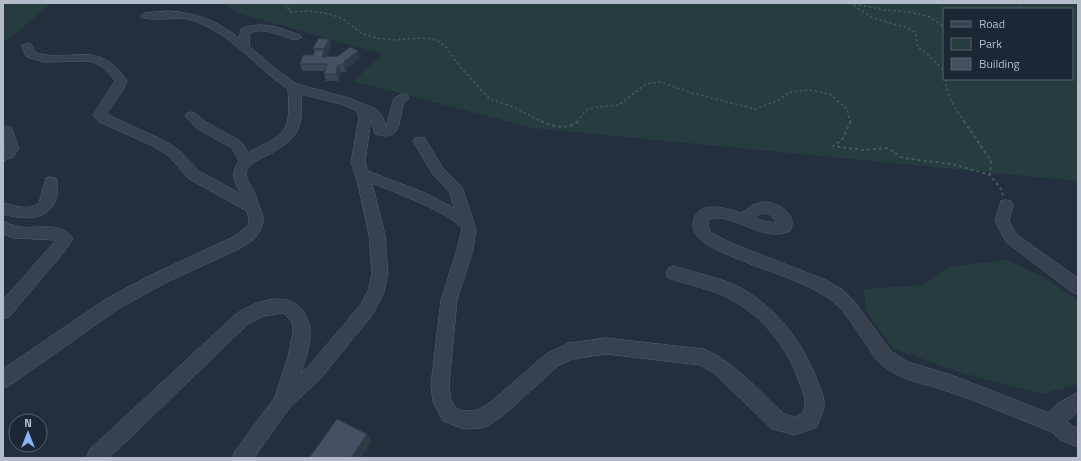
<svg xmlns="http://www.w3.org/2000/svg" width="1081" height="461" font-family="'Titillium Web',sans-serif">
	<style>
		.green { fill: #263c3f; fill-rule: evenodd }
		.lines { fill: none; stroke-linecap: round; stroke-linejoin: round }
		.minor-casing { stroke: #565f6c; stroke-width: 1 }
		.path-far1 { stroke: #44595c; stroke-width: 1.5; stroke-dasharray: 2.5 2.5; stroke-linecap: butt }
		.path { stroke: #44595c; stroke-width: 2; stroke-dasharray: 3 3; stroke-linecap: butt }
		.minor { fill: #38414e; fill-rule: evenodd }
		.wall { fill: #3b4654 }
		.shaded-wall { fill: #303945 }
		.building { fill: #455162; stroke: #303945 }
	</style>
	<rect width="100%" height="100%" fill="#242f3e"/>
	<g class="green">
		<path d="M3 3H51L9 39H3Z"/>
		<path d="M224 3H1078V181L533 128 353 81 383 54 235 12ZM944 9H1072V79H944Z"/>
		<path d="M1007 260 1043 277 1078 300V384L1042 394 966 374 893 349 866 311 864 289 922 285 948 267Z"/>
	</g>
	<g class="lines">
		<g class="minor-casing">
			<g id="minor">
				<path d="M168 11C194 12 218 21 239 38L241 29C262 20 280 28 300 35L302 37 296 40C281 37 265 26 250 33L249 46 272 66 297 84 349 98 376 109 382 116 386 127 394 98 403 94 407 95 409 98C407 101 404 102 403 105 398 123 402 142 375 134L371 119 365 162 368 171 425 193 454 208 450 193 432 173 413 141 415 138 420 137 425 138 442 167 462 187 476 229 473 250 457 300 449 385 451 400 456 408 464 411 478 410 492 401 546 354 569 343 606 338 703 349C733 360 760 392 784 414L795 417 803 413C807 403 804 394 800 384 789 350 764 317 732 300 712 289 690 285 668 278L666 273 668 268 674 266C698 274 725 278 746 291 780 312 803 344 817 380 820 388 825 398 824 407 823 413 819 420 817 427L795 435 772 429 714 373 700 365 606 354 572 359 558 366 506 413 488 426 481 428 464 429 443 421 433 402 431 385 441 300 457 250 462 229C452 213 391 191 372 183L385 235 388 274 384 292 373 314 321 378 290 407 254 458H232L235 451 275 397 288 357 293 332 292 322 283 313 264 316 248 324 109 458H88L87 456 90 449 236 314C256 300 293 288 306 316 308 321 310 326 310 331 311 345 305 360 301 373L309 366 361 304 368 291 372 274 369 235 358 184 351 162 359 118 357 111 341 104 301 94C304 133 296 140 262 158 255 161 249 165 246 172L247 179 255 194 264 219 260 231 253 240 239 249 169 281 118 309 9 386 3 388V369L106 299 147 277 235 236 248 225 249 219 247 211 189 179 169 156 153 146 99 122 93 115 115 81C108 72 102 65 90 61L44 62 27 57 21 46 27 43 31 44 36 53C75 63 98 38 127 81L123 90 106 114 163 140 179 150 199 171 241 194C234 182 230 174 239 161L232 148 196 128 185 116 187 113 191 112 195 113 206 122 242 142 248 153C286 132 291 135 288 89 255 67 228 30 188 19 177 17 144 22 140 16L145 13Z"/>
				<path d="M3 126 11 127 19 148 13 157 3 161V151L5 148 3 141Z"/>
				<path d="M51 177 56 178C59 183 57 188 57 194 53 222 24 220 3 214V203C15 206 29 211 39 203L46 178Z"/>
				<path d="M1006 200 1011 201 1013 205 1009 221 1016 234 1078 278V294L1072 292 1006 242 995 221 1001 201Z"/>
				<path d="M764 202C778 202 799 215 790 231 785 233 780 234 775 234 755 235 726 211 708 220V227L710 232 731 243 826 280 843 290 854 301 892 352 908 362 951 375 1049 413 1057 404 1078 392V412L1067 421 1073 427H1078V447L1060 440 1052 432C1018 419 985 404 950 392 927 384 900 381 881 364 876 361 873 354 870 350 861 337 852 322 842 310 820 286 778 275 748 263 734 257 693 244 693 226 693 199 724 207 741 213L753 205ZM763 213 770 214 777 223 764 221 755 218Z"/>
				<path d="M3 221C7 222 11 225 15 226 32 231 62 219 73 239L64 252 9 317 3 319V300L56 240 13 238 3 234Z"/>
			</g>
		</g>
		<g class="path-far1">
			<path d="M285 3 290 12 309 11 330 14 343 19 361 33 377 38 391 40 426 38 438 41 446 47 461 68 490 99 513 107 543 122"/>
			<path d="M849 3 873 18 905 27 915 32 918 48 923 50 944 71"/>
			<path d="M854 4 885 10 910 12 930 17 944 27"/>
			<path d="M1018 9 1021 3"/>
			<path d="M946 79C944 93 957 111 965 122"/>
			<path d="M577 122 586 110 597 107 619 105 646 84 660 82 692 93 755 109 779 100 789 92 810 90 830 94 847 109 850 122"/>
		</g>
		<g class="path">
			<path d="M541 121C554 127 566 130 579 121"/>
			<path d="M851 121 842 140 833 146 863 150 888 148 903 158 952 164 990 175 1002 190 1003 197"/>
			<path d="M964 121 991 161 990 175"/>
		</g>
		<use href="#minor" class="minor"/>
	</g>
	<path class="wall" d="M329 39 331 46 326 56 360 58 347 68 346 72H341L338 81H326L324 74 325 71H302L300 64 313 55 314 51 313 48Z"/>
	<g class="shaded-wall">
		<path d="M329 39 331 46 326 56 324 49Z"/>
		<path d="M324 50 326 57H322Z"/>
		<path d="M358 51 360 58 347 68 346 72 343 65 345 61Z"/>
		<path d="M338 65 341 72 338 81 336 74Z"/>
		<path d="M367 434 372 442 361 458H351Z"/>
	</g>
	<g class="building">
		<path d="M319 38 329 39 324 49 313 48Z"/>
		<path d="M350 47 358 51 345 61 343 65H338L336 74H324L327 64H300L303 55H313L315 50H324L322 57 338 56Z"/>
		<path d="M337 419 367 434 351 458H309Z"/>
	</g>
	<rect width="1081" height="461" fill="none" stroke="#b4bcc9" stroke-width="8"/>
	<rect x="943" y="8" width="130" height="72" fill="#1d2633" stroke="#59626f"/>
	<rect x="951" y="21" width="20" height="6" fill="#38414e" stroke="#59626f"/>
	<text x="979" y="28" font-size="12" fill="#b4bcc9">Road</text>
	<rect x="951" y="38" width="20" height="12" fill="#263c3f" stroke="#59626f"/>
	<text x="979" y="48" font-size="12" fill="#b4bcc9">Park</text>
	<rect x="951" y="58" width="20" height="12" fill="#455162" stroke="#59626f"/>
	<text x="979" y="68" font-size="12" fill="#b4bcc9">Building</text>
	<g transform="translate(28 433)"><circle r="19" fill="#1d2633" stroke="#59626f"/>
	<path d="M0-3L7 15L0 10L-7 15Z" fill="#8ab4f8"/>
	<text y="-6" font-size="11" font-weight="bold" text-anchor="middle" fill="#b4bcc9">N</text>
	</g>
</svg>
